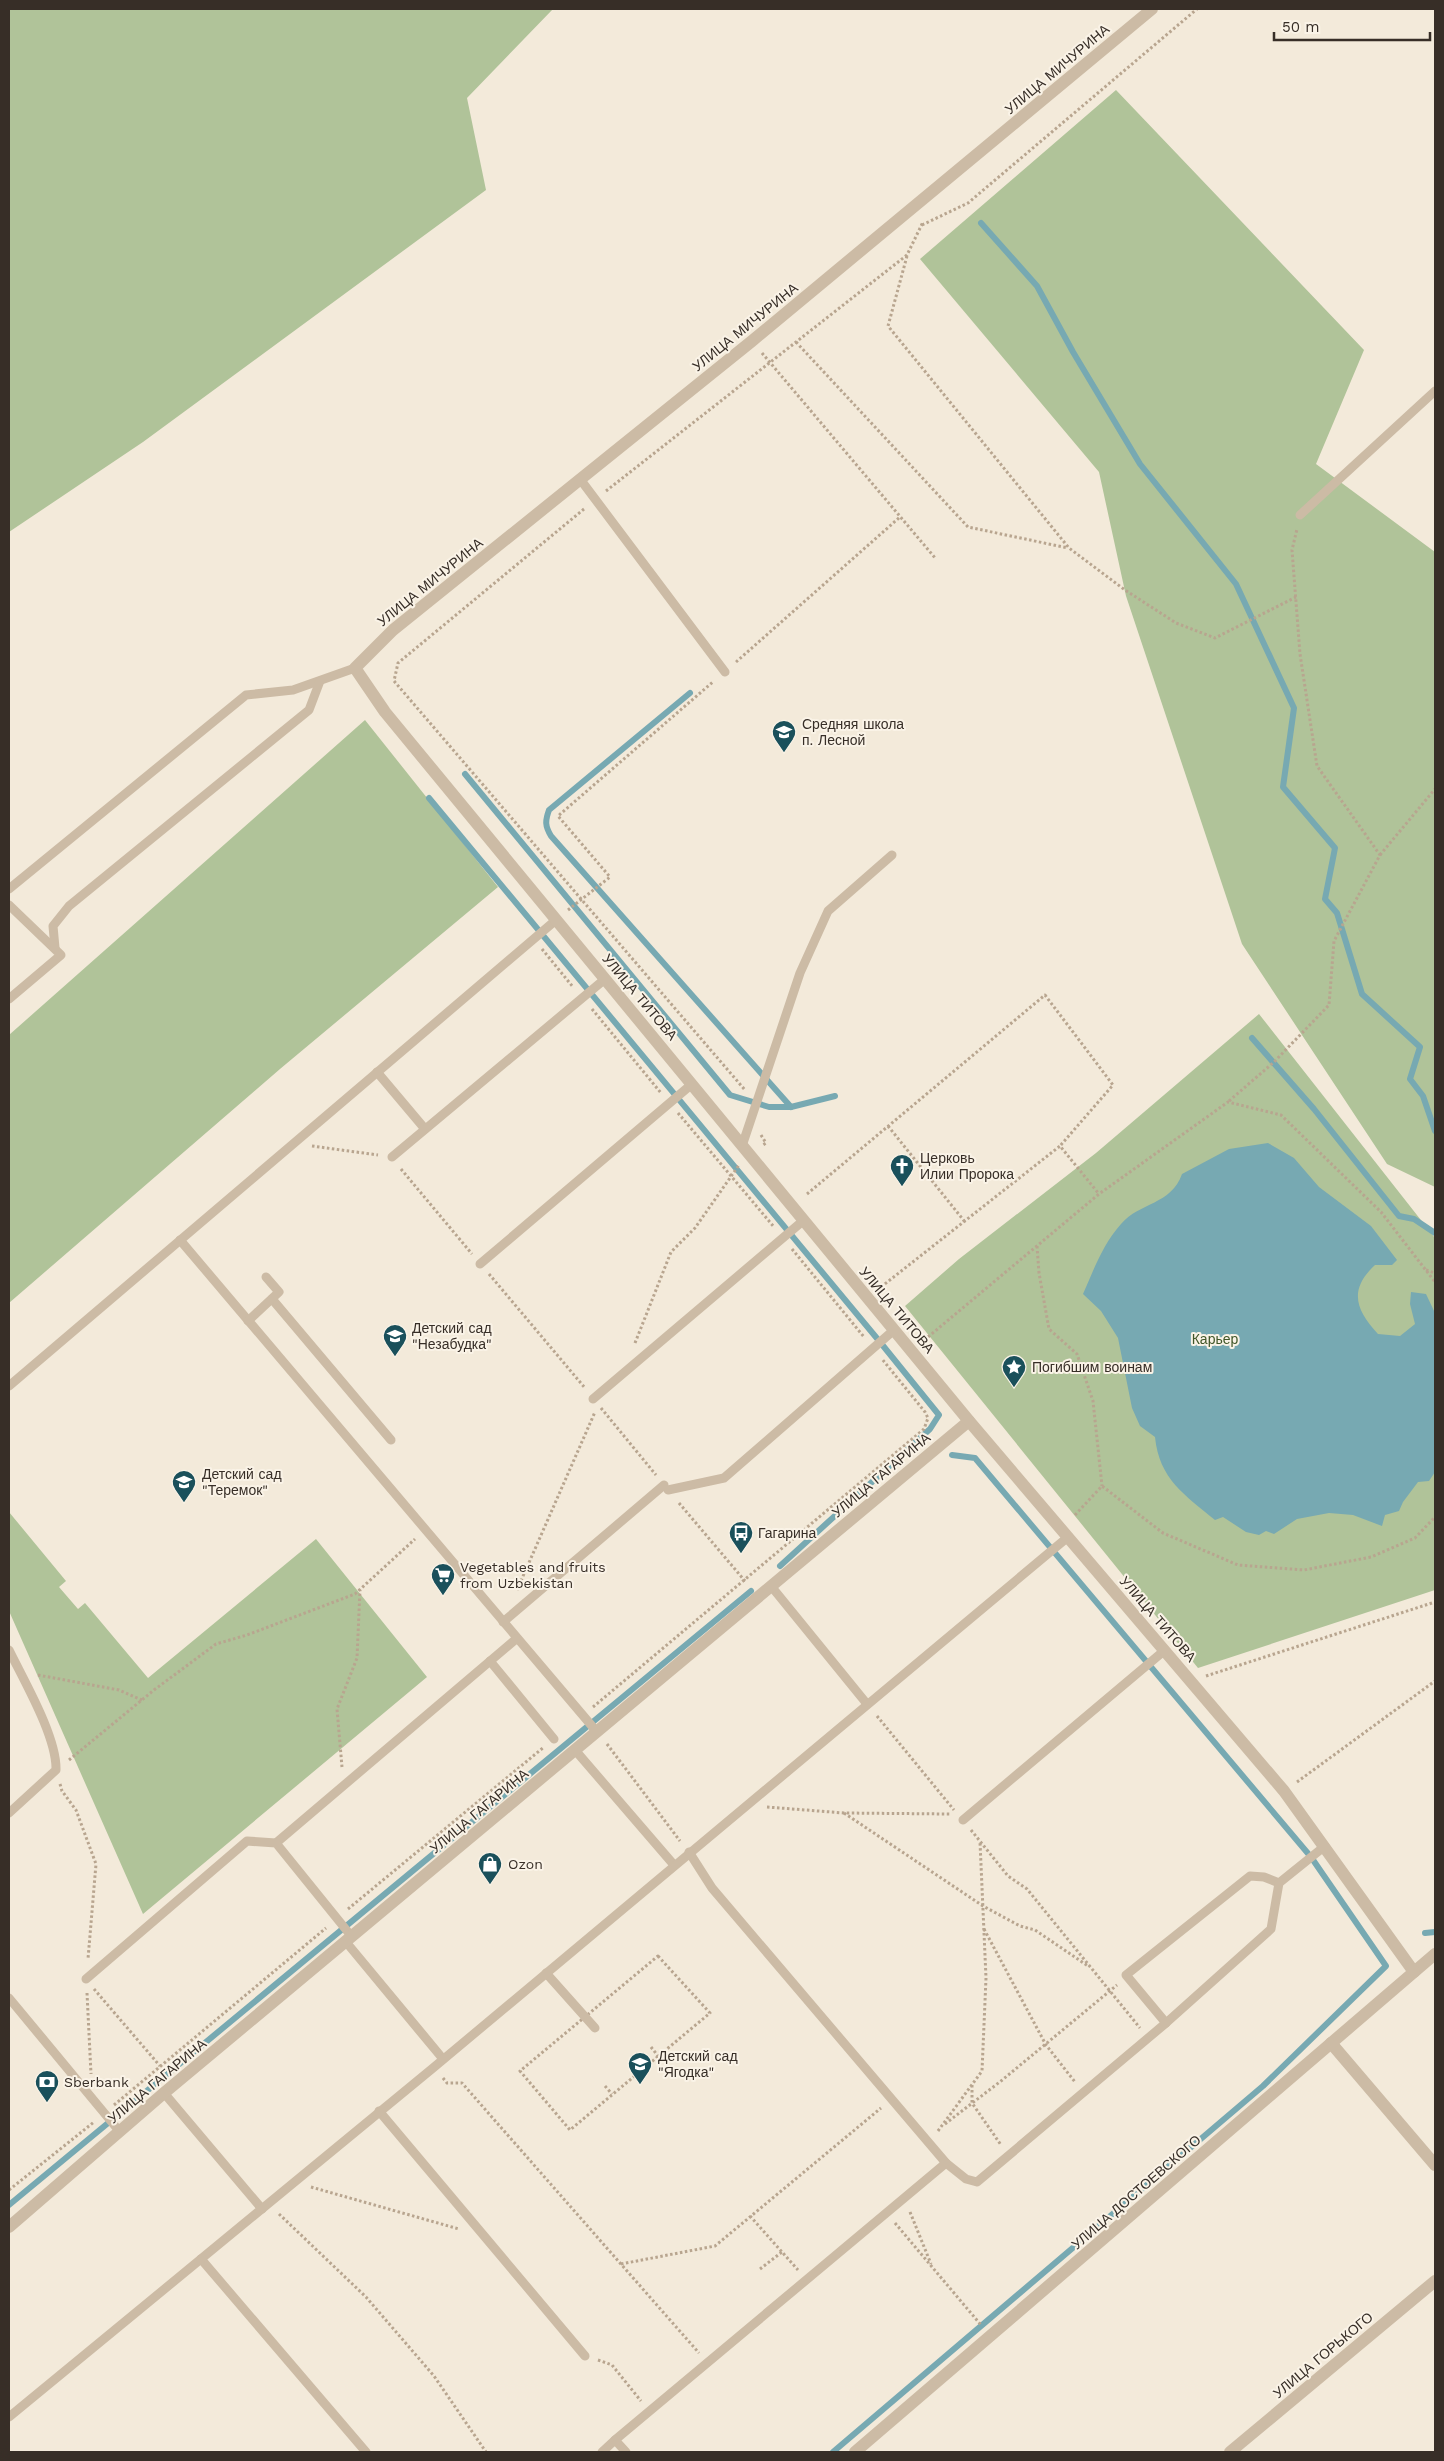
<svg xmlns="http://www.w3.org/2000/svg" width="1444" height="2461" font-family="'Work Sans',sans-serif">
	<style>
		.green { fill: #b0c399 }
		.water { fill: #77a9b2 }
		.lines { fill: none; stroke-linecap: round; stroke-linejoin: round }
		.stream { stroke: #77a9b2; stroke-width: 6 }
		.path { stroke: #b8a58f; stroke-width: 3; stroke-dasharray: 2.5 2.5; stroke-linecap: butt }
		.service { stroke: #ccbba5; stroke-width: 9 }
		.minor { stroke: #ccbba5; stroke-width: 12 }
		.tertiary { stroke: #ccbba5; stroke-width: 12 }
		.labels { text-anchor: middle; stroke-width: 4; stroke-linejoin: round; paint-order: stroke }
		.street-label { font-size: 14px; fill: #372e27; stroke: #faf3e7 }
		.poi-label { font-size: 14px; fill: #372e27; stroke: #faf3e7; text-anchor: start }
		.park-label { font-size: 14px; fill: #415729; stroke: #faf3e7 }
	</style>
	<rect width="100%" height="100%" fill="#f3eada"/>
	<g class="green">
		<path d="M9 9H553L467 98 486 190 143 442 9 532Z"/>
		<path d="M1116 90 1364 350 1316 464 1435 552V1187L1387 1164 1242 944 1126 596 1099 472 920 259Z"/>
		<path d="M365 720 498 887 280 1069 9 1303V1035Z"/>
		<path d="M1259 1014 1435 1238V1590L1198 1668 905 1306 959 1259 1096 1153Z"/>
		<path d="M9 1512 66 1581 59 1587 78 1609 85 1603 148 1678 316 1539 427 1677 143 1914 9 1611Z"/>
	</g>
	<path class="water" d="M1268 1143 1294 1158 1319 1187 1371 1226 1397 1260 1392 1265H1375C1348 1290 1356 1310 1378 1334L1400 1336 1415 1324 1410 1304 1411 1292 1426 1294 1435 1313V1472L1429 1481 1418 1482 1403 1502 1399 1511 1385 1515 1382 1526 1353 1515 1329 1513 1297 1519 1274 1534 1266 1531 1259 1535 1246 1532 1223 1517 1215 1520C1185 1495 1159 1479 1155 1437L1140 1426 1132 1408 1118 1338 1101 1311 1083 1294C1094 1269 1103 1244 1121 1224 1140 1202 1171 1205 1182 1174L1229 1149Z"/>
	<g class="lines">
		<g class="stream">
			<path d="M981 223 1037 286 1073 352 1140 464 1236 584 1294 708 1283 787 1335 848 1325 899 1337 913 1362 994 1420 1047 1410 1079 1423 1096 1435 1131"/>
			<path d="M690 693 549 810C545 821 545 826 551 836L791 1107"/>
			<path d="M465 774 730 1095 769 1107H791L835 1096"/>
			<path d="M429 798 880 1342 939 1415 930 1429 780 1566"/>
			<path d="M1252 1038 1314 1109 1399 1216 1414 1219 1435 1233"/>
			<path d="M1425 1933 1435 1932"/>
			<path d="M9 2205 751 1591"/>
			<path d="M833 2452 1263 2086 1386 1966 1311 1857 975 1458 952 1455"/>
		</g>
		<g class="path">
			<path d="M922 225 968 203 1197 9"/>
			<path d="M907 256 888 326 1069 548 1125 590 1176 623 1215 638 1296 597"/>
			<path d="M796 342 968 527 1068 548"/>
			<path d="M762 353 936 559"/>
			<path d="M606 491 907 255 923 222"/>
			<path d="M584 509 398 663 394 681 745 1090"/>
			<path d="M736 662 900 517"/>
			<path d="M1380 855 1435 789"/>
			<path d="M568 910 610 877 558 816 714 681"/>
			<path d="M542 949 573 987"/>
			<path d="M592 1009 661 1093"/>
			<path d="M1229 1101 1274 1062 1329 1005 1334 941 1380 855 1317 766 1300 654 1292 550 1297 529"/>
			<path d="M678 1113 774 1227"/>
			<path d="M888 1126 965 1222"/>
			<path d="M761 1135 766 1143 763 1145"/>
			<path d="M312 1146 378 1155"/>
			<path d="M401 1169 472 1254"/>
			<path d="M807 1194 1045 995 1113 1085 1060 1146"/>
			<path d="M1037 1246 1039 1273 1049 1329 1077 1354 1093 1401 1102 1486"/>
			<path d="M792 1249 864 1337"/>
			<path d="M1426 1270 1435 1273"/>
			<path d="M489 1274 585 1388"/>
			<path d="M881 1287 1060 1146 1099 1194"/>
			<path d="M928 1337 1099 1194 1228 1102 1281 1115 1381 1212 1435 1282"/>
			<path d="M635 1343 671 1252 695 1228 739 1165"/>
			<path d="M601 1408 656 1475"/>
			<path d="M679 1503 745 1581"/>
			<path d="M1075 1515 1102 1486 1163 1533 1238 1565 1304 1570 1371 1557 1415 1538 1435 1517"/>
			<path d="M517 1590 595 1412"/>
			<path d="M38 1675 119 1690 142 1700"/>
			<path d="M1206 1676 1435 1602"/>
			<path d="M593 1707 924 1429 928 1418 925 1412 882 1359"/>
			<path d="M877 1716 954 1810"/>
			<path d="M607 1744 680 1841"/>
			<path d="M69 1760 154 1690 216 1644 247 1635 355 1594 415 1539"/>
			<path d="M342 1767 337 1709 357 1658 360 1590"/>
			<path d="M1297 1782 1435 1681"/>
			<path d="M60 1784 62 1791 76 1810 96 1864 88 1959"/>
			<path d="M767 1807 844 1813 950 1814"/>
			<path d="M844 1813 983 1906 1020 1926 1035 1930 1088 1966"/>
			<path d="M971 1830 1008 1876 1027 1889 1140 2028"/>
			<path d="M348 1909 544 1747"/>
			<path d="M984 1929 1046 2045 1075 2082"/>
			<path d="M658 1956 710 2013 570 2130 520 2071Z"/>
			<path d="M94 1989 160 2066"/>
			<path d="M87 1993 91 2074"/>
			<path d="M651 2047 658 2056"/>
			<path d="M641 2056 648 2065"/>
			<path d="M443 2078 447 2083H462L699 2353"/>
			<path d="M972 2085V2103L1001 2145"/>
			<path d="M605 2086 612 2094"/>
			<path d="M114 2105 326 1928"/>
			<path d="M945 2124 1001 2081 1117 1985"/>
			<path d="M938 2131 982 2071 986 1978 980 1842"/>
			<path d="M311 2187 459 2229"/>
			<path d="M9 2190 94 2122"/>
			<path d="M910 2212 931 2264"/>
			<path d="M279 2214 366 2297 434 2376 486 2452"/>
			<path d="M750 2216 798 2270"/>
			<path d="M895 2223 981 2325"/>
			<path d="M621 2264 715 2246 881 2108"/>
			<path d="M760 2269 782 2252"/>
			<path d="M598 2360 612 2365 641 2401"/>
		</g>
		<g class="service">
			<path d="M580 479 725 672"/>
			<path d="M1300 515 1435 391"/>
			<path d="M9 889 246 695 293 690 355 668"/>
			<path d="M9 905 61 955 9 999"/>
			<path d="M55 948 53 926 69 906 309 710 320 681"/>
			<path d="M377 1072 425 1129"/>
			<path d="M742 1146 800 973 828 911 892 855"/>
			<path d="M392 1157 605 979"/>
			<path d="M180 1240 597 1732"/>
			<path d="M480 1264 692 1084"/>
			<path d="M272 1299 391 1440"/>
			<path d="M248 1321 279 1292 266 1277"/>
			<path d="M9 1386 556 920"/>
			<path d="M593 1399 804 1220"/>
			<path d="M668 1490 724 1478 894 1330"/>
			<path d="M771 1586 867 1704"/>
			<path d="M503 1622 664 1485"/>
			<path d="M9 1650C24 1681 57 1737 56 1770L9 1813"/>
			<path d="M490 1661 554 1739"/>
			<path d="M575 1750 674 1865"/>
			<path d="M963 1820 1165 1650"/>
			<path d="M276 1843 516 1639"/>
			<path d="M346 1942 443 2059"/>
			<path d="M546 1973 595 2028"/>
			<path d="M86 1979 247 1841 276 1843 352 1937"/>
			<path d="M9 1998 120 2132"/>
			<path d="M1166 2023 1126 1975 1250 1876 1264 1877 1279 1883"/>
			<path d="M164 2093 262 2209"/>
			<path d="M379 2111 585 2356"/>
			<path d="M946 2163 966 2179 977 2182 1166 2023 1271 1929 1279 1883 1325 1846"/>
			<path d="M201 2259 366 2452"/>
			<path d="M9 2417 433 2068 1068 1537"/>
			<path d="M615 2440 946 2163 712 1888 689 1852"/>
			<path d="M602 2452 615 2440 626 2452"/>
		</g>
		<g class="minor">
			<path d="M1414 1972 1435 1954"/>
			<path d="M1331 2043 1435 2165"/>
			<path d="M1230 2452 1435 2281"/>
		</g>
		<g class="tertiary">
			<path d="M9 2227 164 2093 969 1421"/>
			<path d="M855 2452 1414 1972 1284 1791 969 1421 385 712 355 668 393 630 752 341 1152 9"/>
		</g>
	</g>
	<defs>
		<g id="school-pin" transform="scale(1.25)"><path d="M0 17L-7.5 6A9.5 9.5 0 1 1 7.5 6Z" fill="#1a505b" stroke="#faf3e7"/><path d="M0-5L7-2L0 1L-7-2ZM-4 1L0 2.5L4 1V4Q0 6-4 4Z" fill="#fff"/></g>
		<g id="church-pin" transform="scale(1.25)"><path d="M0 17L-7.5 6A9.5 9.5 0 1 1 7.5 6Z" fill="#1a505b" stroke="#faf3e7"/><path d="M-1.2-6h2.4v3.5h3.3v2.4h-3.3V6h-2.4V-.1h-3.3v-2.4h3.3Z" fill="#fff"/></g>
		<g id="sight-pin" transform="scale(1.25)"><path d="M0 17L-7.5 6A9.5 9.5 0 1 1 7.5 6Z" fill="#1a505b" stroke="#faf3e7"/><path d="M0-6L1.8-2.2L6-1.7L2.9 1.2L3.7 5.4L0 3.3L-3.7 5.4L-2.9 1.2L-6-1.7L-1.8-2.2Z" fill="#fff"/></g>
		<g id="bus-pin" transform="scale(1.25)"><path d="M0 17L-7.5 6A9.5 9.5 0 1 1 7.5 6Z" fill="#1a505b" stroke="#faf3e7"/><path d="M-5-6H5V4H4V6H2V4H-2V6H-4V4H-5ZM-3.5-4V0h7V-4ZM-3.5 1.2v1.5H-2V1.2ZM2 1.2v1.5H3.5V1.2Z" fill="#fff"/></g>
		<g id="supermarket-pin" transform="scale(1.25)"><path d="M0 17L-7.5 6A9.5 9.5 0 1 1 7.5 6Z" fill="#1a505b" stroke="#faf3e7"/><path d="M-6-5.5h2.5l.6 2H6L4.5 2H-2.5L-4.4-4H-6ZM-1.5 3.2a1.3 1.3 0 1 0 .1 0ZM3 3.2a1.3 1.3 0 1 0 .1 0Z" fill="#fff"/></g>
		<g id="shop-pin" transform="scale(1.25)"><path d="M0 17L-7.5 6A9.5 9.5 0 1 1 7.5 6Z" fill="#1a505b" stroke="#faf3e7"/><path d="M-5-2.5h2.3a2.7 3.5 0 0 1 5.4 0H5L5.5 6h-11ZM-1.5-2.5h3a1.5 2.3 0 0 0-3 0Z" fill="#fff"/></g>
		<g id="bank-pin" transform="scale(1.25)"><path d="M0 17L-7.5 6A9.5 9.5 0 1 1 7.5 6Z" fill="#1a505b" stroke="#faf3e7"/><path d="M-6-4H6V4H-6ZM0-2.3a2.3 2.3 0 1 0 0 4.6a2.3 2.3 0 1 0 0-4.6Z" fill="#fff"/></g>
	</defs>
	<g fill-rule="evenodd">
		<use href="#school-pin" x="784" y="732"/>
		<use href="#church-pin" x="902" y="1166"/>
		<use href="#school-pin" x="395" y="1336"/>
		<use href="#sight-pin" x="1014" y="1367"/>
		<use href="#school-pin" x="184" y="1482"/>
		<use href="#bus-pin" x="741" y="1533"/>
		<use href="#supermarket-pin" x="443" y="1575"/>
		<use href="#shop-pin" x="490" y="1864"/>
		<use href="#school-pin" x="640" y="2064"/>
		<use href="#bank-pin" x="47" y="2082"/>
	</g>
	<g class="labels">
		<g class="street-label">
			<text transform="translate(1057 69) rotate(-40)" y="5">УЛИЦА МИЧУРИНА</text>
			<text transform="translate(745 327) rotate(-39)" y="5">УЛИЦА МИЧУРИНА</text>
			<text transform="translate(430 582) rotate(-39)" y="5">УЛИЦА МИЧУРИНА</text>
			<text transform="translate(640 997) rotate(50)" y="5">УЛИЦА ТИТОВА</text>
			<text transform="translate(897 1310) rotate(50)" y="5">УЛИЦА ТИТОВА</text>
			<text transform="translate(881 1475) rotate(-40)" y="5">УЛИЦА ГАГАРИНА</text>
			<text transform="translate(1158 1619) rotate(49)" y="5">УЛИЦА ТИТОВА</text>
			<text transform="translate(479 1811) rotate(-40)" y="5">УЛИЦА ГАГАРИНА</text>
			<text transform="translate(157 2081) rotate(-40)" y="5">УЛИЦА ГАГАРИНА</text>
			<text transform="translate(1136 2192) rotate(-41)" y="5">УЛИЦА ДОСТОЕВСКОГО</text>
			<text transform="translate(1323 2355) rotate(-40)" y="5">УЛИЦА ГОРЬКОГО</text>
		</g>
		<g class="poi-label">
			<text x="802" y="729">Средняя школа<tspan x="802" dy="16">п. Лесной</tspan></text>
			<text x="920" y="1163">Церковь<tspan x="920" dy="16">Илии Пророка</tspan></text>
			<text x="412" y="1333">Детский сад<tspan x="412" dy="16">"Незабудка"</tspan></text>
			<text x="1032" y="1372">Погибшим воинам</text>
			<text x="202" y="1479">Детский сад<tspan x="202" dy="16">"Теремок"</tspan></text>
			<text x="758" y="1538">Гагарина</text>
			<text x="460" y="1572">Vegetables and fruits<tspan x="460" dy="16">from Uzbekistan</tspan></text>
			<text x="508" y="1869">Ozon</text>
			<text x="658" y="2061">Детский сад<tspan x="658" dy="16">"Ягодка"</tspan></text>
			<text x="64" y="2087">Sberbank</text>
		</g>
		<g class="park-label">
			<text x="1215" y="1344">Карьер</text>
		</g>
	</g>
	<rect width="1444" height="2461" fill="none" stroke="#372e27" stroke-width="20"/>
	<path d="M1274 32v8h156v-8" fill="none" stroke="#372e27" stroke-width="2.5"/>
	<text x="1282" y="32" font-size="15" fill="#372e27" stroke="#faf3e7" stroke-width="4" paint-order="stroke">50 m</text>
</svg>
